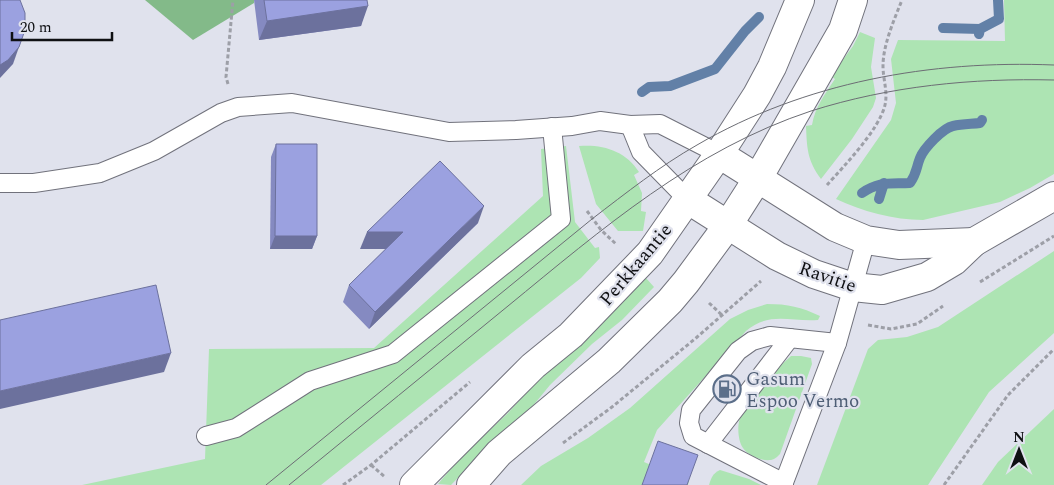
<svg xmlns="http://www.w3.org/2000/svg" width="1054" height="485" font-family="Spectral,serif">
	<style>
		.green { fill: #ade4b3 }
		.forest { fill: #83ba89 }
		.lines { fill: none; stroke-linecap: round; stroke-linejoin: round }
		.stream { stroke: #6280a7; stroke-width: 10 }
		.lane-casing { stroke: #71727c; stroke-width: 20 }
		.secondary-casing { stroke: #71727c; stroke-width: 30 }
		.path { stroke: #9d9fa7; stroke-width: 3; stroke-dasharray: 4 2.5; stroke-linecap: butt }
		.lane { stroke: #fff; stroke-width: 18 }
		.secondary { stroke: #fff; stroke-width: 28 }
		.tram { stroke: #6c6d74; stroke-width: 1 }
		.wall { fill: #858ac1 }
		.shaded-wall { fill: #6c719d }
		.building { fill: #9ba1e0; stroke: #6c719d }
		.labels { text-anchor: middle; stroke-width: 4.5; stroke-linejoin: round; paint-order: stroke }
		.street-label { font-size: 19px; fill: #0f1013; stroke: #e0e2ed }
		.service-label { font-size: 19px; fill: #4e5e75; stroke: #e0e2ed; text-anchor: start }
	</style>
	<rect width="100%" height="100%" fill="#e0e2ed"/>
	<g class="green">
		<path d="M1004 0H1054V174L1030 188 1000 202 923 220C894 220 861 211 836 199L891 120 896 103 891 59 898 40 1005 41Z"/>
		<path d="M860 32 875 38 871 67 876 98 873 107 852 139 821 179C807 160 807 148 806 126L812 125C815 107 825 94 835 79L831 76 853 46Z"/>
		<path d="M566 146 575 222 595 248 599 247 600 258 581 278 321 485H82L205 459 209 349 374 348 543 196 541 149Z"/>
		<path d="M579 146C603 144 626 151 639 172L634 175 642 193 641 211 646 212 643 231H618L596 204Z"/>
		<path d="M1054 251V333L989 392 928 485H817L868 349 878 340 907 337 938 327Z"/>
		<path d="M646 278 654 287 622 320 592 344 550 385 527 413 480 455 451 485 438 484 461 457 508 413 565 350Z"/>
		<path d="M767 304C788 304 801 307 820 316L818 320C790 322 770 311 746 331L657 430 644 462 689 481 688 485H521L541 466 588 438 630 408 730 319 748 310Z"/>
		<path d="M791 356H801L811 358 812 364 780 454C778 456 776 458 774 459 765 463 748 456 743 448 738 441 737 426 740 418 746 400 776 369 791 356Z"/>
		<path d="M1054 409V485H982L998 462Z"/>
		<path d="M720 470 749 479 761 485H709C711 478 713 473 720 470Z"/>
	</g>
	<path class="forest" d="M145 0H254V3L193 40Z"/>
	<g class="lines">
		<g class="stream">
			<path d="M943 28 980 29"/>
			<path d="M979 34 980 29 999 19 998 0"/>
			<path d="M642 92 649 87 670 86 715 69 745 31 759 17"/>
			<path d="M862 193C879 181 890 184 910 183 917 173 916 168 920 158 924 148 943 128 953 126 962 124 972 124 980 123L982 120"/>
			<path d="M879 199 884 183"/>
		</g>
		<g class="lane-casing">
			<g id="lane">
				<path d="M630 125 641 152 687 199"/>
				<path d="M0 183H34L100 173 154 151 221 113 238 107 292 103 449 132 516 130 572 126 600 121 630 125 660 124 719 154"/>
				<path d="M206 436 236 428 310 381 393 354 561 219 552 127"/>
				<path d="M708 444 790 338"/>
				<path d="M784 483 693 436 689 423 691 410 738 351 752 341 770 336 837 343"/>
				<path d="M783 485 837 343 866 240"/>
			</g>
		</g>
		<g class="secondary-casing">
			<g id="secondary">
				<path d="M719 154 835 227 866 240 899 245 974 242"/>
				<path d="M687 199 777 256 814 274 853 287 882 290 927 277 954 261 974 242 1054 196"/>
				<path d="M414 485 533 366 571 335 650 253 719 154 757 95 772 67 800 0"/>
				<path d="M471 485 499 453 609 361 670 301 686 282 728 225 758 178 843 30 853 0"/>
			</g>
		</g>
		<g class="path">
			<path d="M228 84 226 77 233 0"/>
			<path d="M827 185C844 166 879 130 885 105 888 92 883 79 883 66 883 45 894 20 902 0"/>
			<path d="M587 211 601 230 616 244"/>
			<path d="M980 282 1054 236"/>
			<path d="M709 303 722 315"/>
			<path d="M868 325 891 329 917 324 943 306"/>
			<path d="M563 443 612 407 696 338 761 281"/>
			<path d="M371 465 385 477"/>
			<path d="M343 485 371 465 470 382"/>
			<path d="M944 485 1008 395 1054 349"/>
		</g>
		<use href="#lane" class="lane"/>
		<use href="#secondary" class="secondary"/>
		<g class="tram">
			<path d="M266 485 592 219C626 193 660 166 697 145 805 82 931 60 1054 65"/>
			<path d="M289 485C362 425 435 366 508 306 602 229 693 150 811 111 890 86 972 78 1054 80"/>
		</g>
	</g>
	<g class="wall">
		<path d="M254 0H367L361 26 259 40Z"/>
		<path d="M276 144 317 236 312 249H270L271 157Z"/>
		<path d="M478 223 369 329 343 302 349 285 386 249H360Z"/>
	</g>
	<g class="shaded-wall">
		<path d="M368 6 361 26 259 40 267 21Z"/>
		<path d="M19 47 13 64 0 78V65Z"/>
		<path d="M484 206 478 223 369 329 375 312Z"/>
		<path d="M367 232H403L397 249H360Z"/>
		<path d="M275 236H317L312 249H270Z"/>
		<path d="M171 353 164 372 0 409V391Z"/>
	</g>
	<g class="building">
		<path d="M0 0H20L25 13V30L19 47 8 60 0 65Z"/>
		<path d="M264 0H367L368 6 267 21Z"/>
		<path d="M276 144H317V236H275Z"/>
		<path d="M440 161 484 206 375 312 349 285 403 232H367Z"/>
		<path d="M156 285 171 353 0 391V320Z"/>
		<path d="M658 441 698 455 687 485H642Z"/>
	</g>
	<defs>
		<g id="fuel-ring" transform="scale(1.4375)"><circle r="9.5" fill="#e0e2ed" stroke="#5c6f8a" stroke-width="1.5"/><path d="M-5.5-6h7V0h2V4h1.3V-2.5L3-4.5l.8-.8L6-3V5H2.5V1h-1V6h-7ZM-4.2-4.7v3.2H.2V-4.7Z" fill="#5c6f8a"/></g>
	</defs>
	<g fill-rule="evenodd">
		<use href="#fuel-ring" x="727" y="389"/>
	</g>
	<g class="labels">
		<g class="street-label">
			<text transform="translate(635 264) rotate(-50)" y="7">Perkkaantie</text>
			<text transform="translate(828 276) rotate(19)" y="7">Ravitie</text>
		</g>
		<g class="service-label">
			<text x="746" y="385">Gasum<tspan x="746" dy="22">Espoo Vermo</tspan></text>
		</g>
	</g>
	<g transform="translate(1019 450)" stroke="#e0e2ed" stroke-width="4" paint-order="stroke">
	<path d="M0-4L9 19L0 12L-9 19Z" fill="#0f1013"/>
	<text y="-8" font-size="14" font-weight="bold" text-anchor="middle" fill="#0f1013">N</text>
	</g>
	<path d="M12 32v8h100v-8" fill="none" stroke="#0f1013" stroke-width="2.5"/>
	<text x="20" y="32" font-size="15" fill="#0f1013" stroke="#e0e2ed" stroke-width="4" paint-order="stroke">20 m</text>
</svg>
